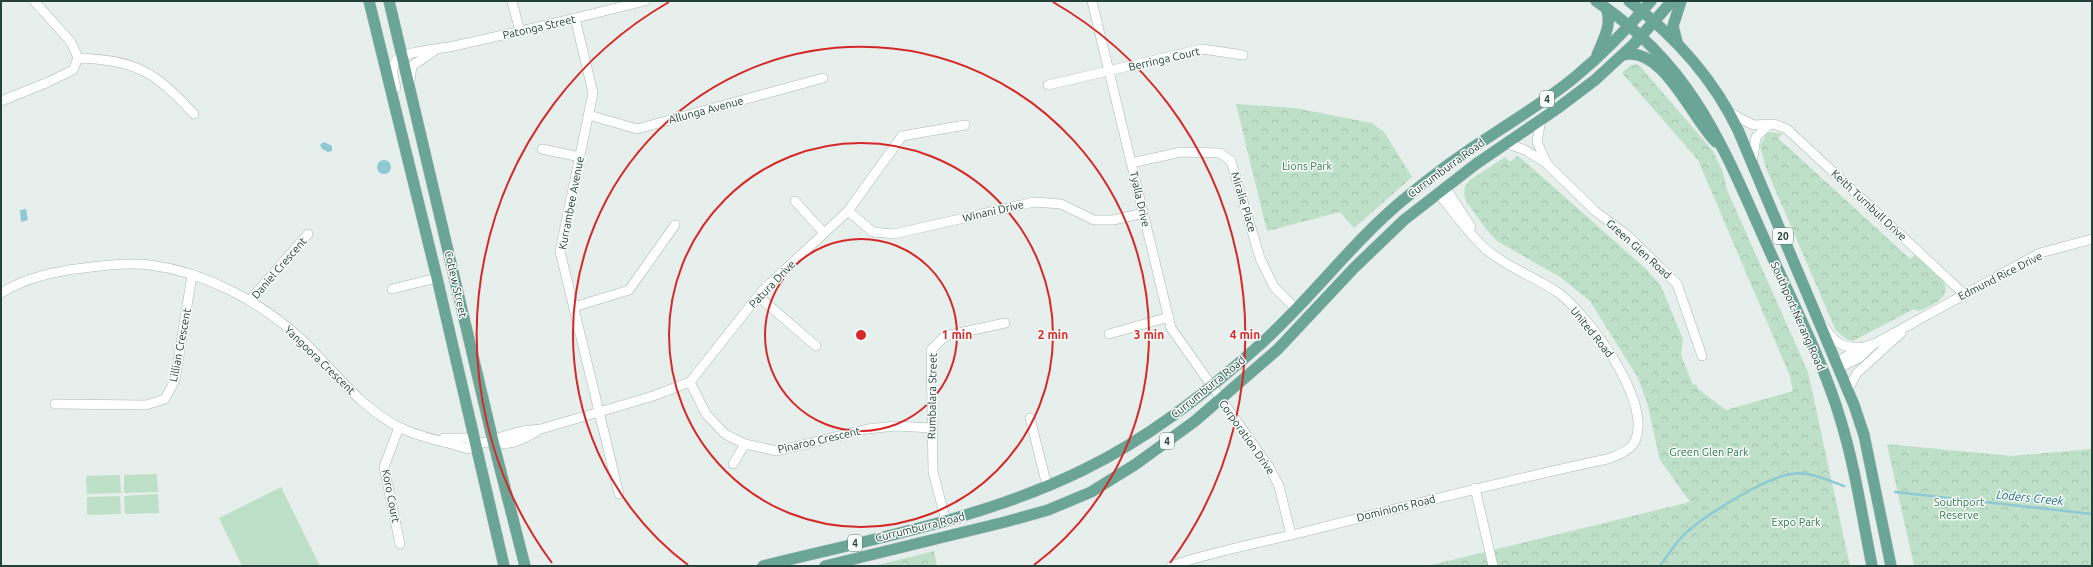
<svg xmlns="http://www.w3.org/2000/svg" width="2093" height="567" font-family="Ubuntu,sans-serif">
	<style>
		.park { fill: url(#park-crowns) }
		.pitch { fill: #bfe0c8 }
		.water { fill: #8ec9d4 }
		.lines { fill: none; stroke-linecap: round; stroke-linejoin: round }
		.stream { stroke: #8ec9d4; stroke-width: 2.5 }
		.minor-casing { stroke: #a8b8b2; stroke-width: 10 }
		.major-casing { stroke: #c2cac8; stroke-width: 12 }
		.minor { stroke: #fff; stroke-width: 9 }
		.major { stroke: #6aa596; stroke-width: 11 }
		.ring { fill: none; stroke: #d62828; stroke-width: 2 }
		.labels { text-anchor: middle; stroke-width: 3; stroke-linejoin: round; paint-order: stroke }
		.shield { fill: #f7fbf9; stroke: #637a73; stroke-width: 1 }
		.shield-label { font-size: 10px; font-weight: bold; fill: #24423a }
		.street-label { font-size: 11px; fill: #24423a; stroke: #f7fbf9 }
		.park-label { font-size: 11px; fill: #2d7a4b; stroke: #f7fbf9 }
		.water-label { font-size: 12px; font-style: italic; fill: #1c6f80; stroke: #f7fbf9 }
		.centre { fill: #d62828; stroke: #f7fbf9; stroke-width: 2 }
		.ring-label { font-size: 12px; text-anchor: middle; font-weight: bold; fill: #d62828; stroke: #f7fbf9; stroke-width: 3; stroke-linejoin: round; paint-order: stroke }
	</style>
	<defs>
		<pattern id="park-crowns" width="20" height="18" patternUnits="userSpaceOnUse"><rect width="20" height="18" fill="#bfe0c8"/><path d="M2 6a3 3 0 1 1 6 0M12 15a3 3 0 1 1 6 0" fill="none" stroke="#a4c1ad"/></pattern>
	</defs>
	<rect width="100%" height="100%" fill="#e6efeb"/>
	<g class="park">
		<path d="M1638 64 1713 151 1723 172 1727 190 1808 372 1850 566H1427L1690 502 1660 460 1647 402 1638 378 1590 301 1560 277 1497 241 1486 229 1466 201 1464 194 1465 186 1470 180 1505 157 1510 162 1517 156 1522 159 1645 268 1661 286 1683 339 1681 355 1693 385 1696 384 1698 389 1726 410 1793 391 1790 376 1698 160 1622 73 1631 65Z"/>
		<path d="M1236 104 1295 108 1372 123 1384 132 1412 177 1354 228 1340 212 1267 231Z"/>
		<path d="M1772 132 1783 134 1778 138 1910 259 1916 254 1944 282C1951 299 1931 305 1919 311L1914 309 1853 341 1848 340 1836 331 1766 168 1760 145 1765 137 1763 134Z"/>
		<path d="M1887 444 2011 456 2092 449V566H1914Z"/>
		<path d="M934 551 937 566H874Z"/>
	</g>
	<g class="pitch">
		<path d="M157 474 158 492 124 493V475Z"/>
		<path d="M120 475 121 493 87 494 86 476Z"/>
		<path d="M281 487 320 566H242L219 518Z"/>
		<path d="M158 494 159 513 125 514 124 496Z"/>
		<path d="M120 496 121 514 87 515V497Z"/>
	</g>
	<g class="water">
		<path d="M324 142 332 146V151L328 152 322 149 320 145Z"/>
		<circle cx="384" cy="167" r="7"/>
		<path d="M26 209 28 220 21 222 20 210Z"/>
	</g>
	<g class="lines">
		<g class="stream">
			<path d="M1895 492 2092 514"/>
			<path d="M1660 566C1668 555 1676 541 1687 532 1707 514 1765 478 1791 474 1808 470 1829 481 1844 486"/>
		</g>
		<g class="minor-casing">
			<g id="minor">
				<path d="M512 1 520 32"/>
				<path d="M1092 1 1171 328 1269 467 1279 486 1291 535"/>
				<path d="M575 18 593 93 560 251 619 494"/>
				<path d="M78 58C137 60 155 72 194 114"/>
				<path d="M410 81 412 66 434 51"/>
				<path d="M1048 85 1202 49 1243 55"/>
				<path d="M396 88C393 76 389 65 400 57 410 51 440 49 454 46 518 32 581 17 645 1"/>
				<path d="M1 101 46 83 73 70 78 58 71 42 34 1"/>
				<path d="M1729 112 1753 125 1774 124 1787 129 1964 294"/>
				<path d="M589 115 637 129 823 78"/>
				<path d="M1541 120 1537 142 1546 162"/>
				<path d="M1505 143 1525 150 1546 163 1595 211 1627 235 1677 284 1702 356"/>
				<path d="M542 149 580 157"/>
				<path d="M1131 163 1181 152 1220 153 1231 161 1260 258 1274 287 1297 310"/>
				<path d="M1752 163 1756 137 1769 125"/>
				<path d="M1445 187 1471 227"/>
				<path d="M795 201 824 233"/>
				<path d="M848 211 873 232 894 234 1034 202 1061 204 1094 220H1113L1144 213"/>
				<path d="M392 289 437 278"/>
				<path d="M1 293C25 278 56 271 84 268 105 265 129 262 150 265 205 272 259 301 300 338 332 368 359 407 399 427 419 438 446 441 468 449L476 444 493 441 501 437 522 431 541 429 650 397 690 382 762 291 848 211 902 136 965 125"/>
				<path d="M758 296 816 346"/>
				<path d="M249 301 308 234"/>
				<path d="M574 307 629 290 675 225"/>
				<path d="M1824 326C1833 341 1842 349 1860 347"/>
				<path d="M1109 334 1169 317"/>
				<path d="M1837 362 1858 349 1876 343 2040 253 2092 239"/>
				<path d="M1839 368 1859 358 1872 346"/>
				<path d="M690 382 706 414 725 434 745 444 777 451 867 429 896 426 931 428"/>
				<path d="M1848 390 1857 373 1901 333"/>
				<path d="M55 404 146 405 165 399 175 380 192 275"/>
				<path d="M1030 418 1047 486"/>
				<path d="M399 427 384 467 400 544"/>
				<path d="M444 438H466L476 444"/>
				<path d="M493 441C507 448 523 439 536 432"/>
				<path d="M733 464 745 444"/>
				<path d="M1475 488 1493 566"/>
				<path d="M946 521 933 472 931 350 945 336 1005 323"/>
				<path d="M1171 566C1217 550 1265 542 1312 530 1410 505 1508 480 1607 459 1618 455 1631 451 1636 439 1650 399 1590 318 1560 294 1537 277 1509 269 1487 250 1468 234 1454 212 1438 193"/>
			</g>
		</g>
		<g class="major-casing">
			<g id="major">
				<path d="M369 1 437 278 504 566"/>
				<path d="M389 1 493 441 525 566"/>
				<path d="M1596 1C1692 65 1722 144 1767 245 1791 300 1823 361 1840 418 1855 466 1862 516 1872 566"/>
				<path d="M1629 1C1675 36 1713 78 1738 130L1854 405 1864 435 1891 566"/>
				<path d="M1677 42 1673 26 1681 1"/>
				<path d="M1597 55C1603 40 1613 24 1606 8"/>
				<path d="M1623 55C1663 45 1692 119 1716 142"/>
				<path d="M763 566C871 539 983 519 1083 470 1147 439 1202 396 1255 349 1308 303 1349 245 1403 200 1433 175 1463 153 1495 133 1522 115 1550 98 1575 77 1603 54 1628 28 1651 1"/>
				<path d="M825 566 1005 522 1048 510 1091 492 1136 464 1195 421 1278 349 1354 268 1404 220 1476 164 1558 108 1595 80 1634 44 1672 1"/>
			</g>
		</g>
		<use href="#minor" class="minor"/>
		<use href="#major" class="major"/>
	</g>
	<g class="ring">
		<circle cx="861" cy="335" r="96"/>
		<circle cx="861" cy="335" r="192"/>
		<path d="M688 565A288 288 0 1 1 1034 565"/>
		<path d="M552 563A384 384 0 0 1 669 2M1053 2A384 384 0 0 1 1170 563"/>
	</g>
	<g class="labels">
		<g class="shield">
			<rect x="1540" y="91" width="14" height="16" rx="3"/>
			<rect x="1773" y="228" width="20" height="16" rx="3"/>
			<rect x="1160" y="433" width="14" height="16" rx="3"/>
			<rect x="848" y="535" width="14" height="16" rx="3"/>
		</g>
		<g class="shield-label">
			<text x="1547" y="103">4</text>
			<text x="1783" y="240">20</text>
			<text x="1167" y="445">4</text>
			<text x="855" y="547">4</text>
		</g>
		<g class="street-label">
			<text transform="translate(539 27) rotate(-13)" y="4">Patonga Street</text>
			<text transform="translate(1164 59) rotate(-13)" y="4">Berringa Court</text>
			<text transform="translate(706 110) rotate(-15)" y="4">Allunga Avenue</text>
			<text transform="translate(1446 168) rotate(-36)" y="4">Currumburra Road</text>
			<text transform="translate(1140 199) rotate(77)" y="4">Tyalla Drive</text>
			<text transform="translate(1244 202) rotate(73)" y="4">Miralie Place</text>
			<text transform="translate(571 203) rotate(-79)" y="4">Kurrambee Avenue</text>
			<text transform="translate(1869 205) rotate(43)" y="4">Keith Turnbull Drive</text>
			<text transform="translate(993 211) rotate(-13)" y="4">Winani Drive</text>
			<text transform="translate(1639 249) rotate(42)" y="4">Green Glen Road</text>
			<text transform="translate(279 268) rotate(-49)" y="4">Daniel Crescent</text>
			<text transform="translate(2000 276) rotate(-27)" y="4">Edmund Rice Drive</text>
			<text transform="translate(456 284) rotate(77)" y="4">Cotlew Street</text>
			<text transform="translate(772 284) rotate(-46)" y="4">Patura Drive</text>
			<text transform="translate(1798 316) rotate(66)" y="4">Southport-Nerang Road</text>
			<text transform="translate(1592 332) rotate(51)" y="4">United Road</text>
			<text transform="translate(180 345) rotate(-79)" y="4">Lillian Crescent</text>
			<text transform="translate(320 360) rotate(44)" y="4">Yangoora Crescent</text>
			<text transform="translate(1208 387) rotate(-39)" y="4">Currumburra Road</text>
			<text transform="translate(932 396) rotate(-89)" y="4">Rumbalara Street</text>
			<text transform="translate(1247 437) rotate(55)" y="4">Corporation Drive</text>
			<text transform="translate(819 440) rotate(-13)" y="4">Pinaroo Crescent</text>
			<text transform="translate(391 496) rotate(79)" y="4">Koro Court</text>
			<text transform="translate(1396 508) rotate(-14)" y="4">Dominions Road</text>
			<text transform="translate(920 527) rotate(-14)" y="4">Currumburra Road</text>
		</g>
		<g class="park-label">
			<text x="1307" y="170">Lions Park</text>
			<text x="1709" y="456">Green Glen Park</text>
			<text x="1959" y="506">Southport<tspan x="1959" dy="13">Reserve</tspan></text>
			<text x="1796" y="526">Expo Park</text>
		</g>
		<g class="water-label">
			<text transform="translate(2030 498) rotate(6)" y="4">Loders Creek</text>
		</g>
	</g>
	<circle cx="861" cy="335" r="6" class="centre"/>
	<g class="ring-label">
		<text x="957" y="339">1 min</text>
		<text x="1053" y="339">2 min</text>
		<text x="1149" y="339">3 min</text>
		<text x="1245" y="339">4 min</text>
	</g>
	<rect width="2093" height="567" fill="none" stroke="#24423a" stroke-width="4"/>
</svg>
